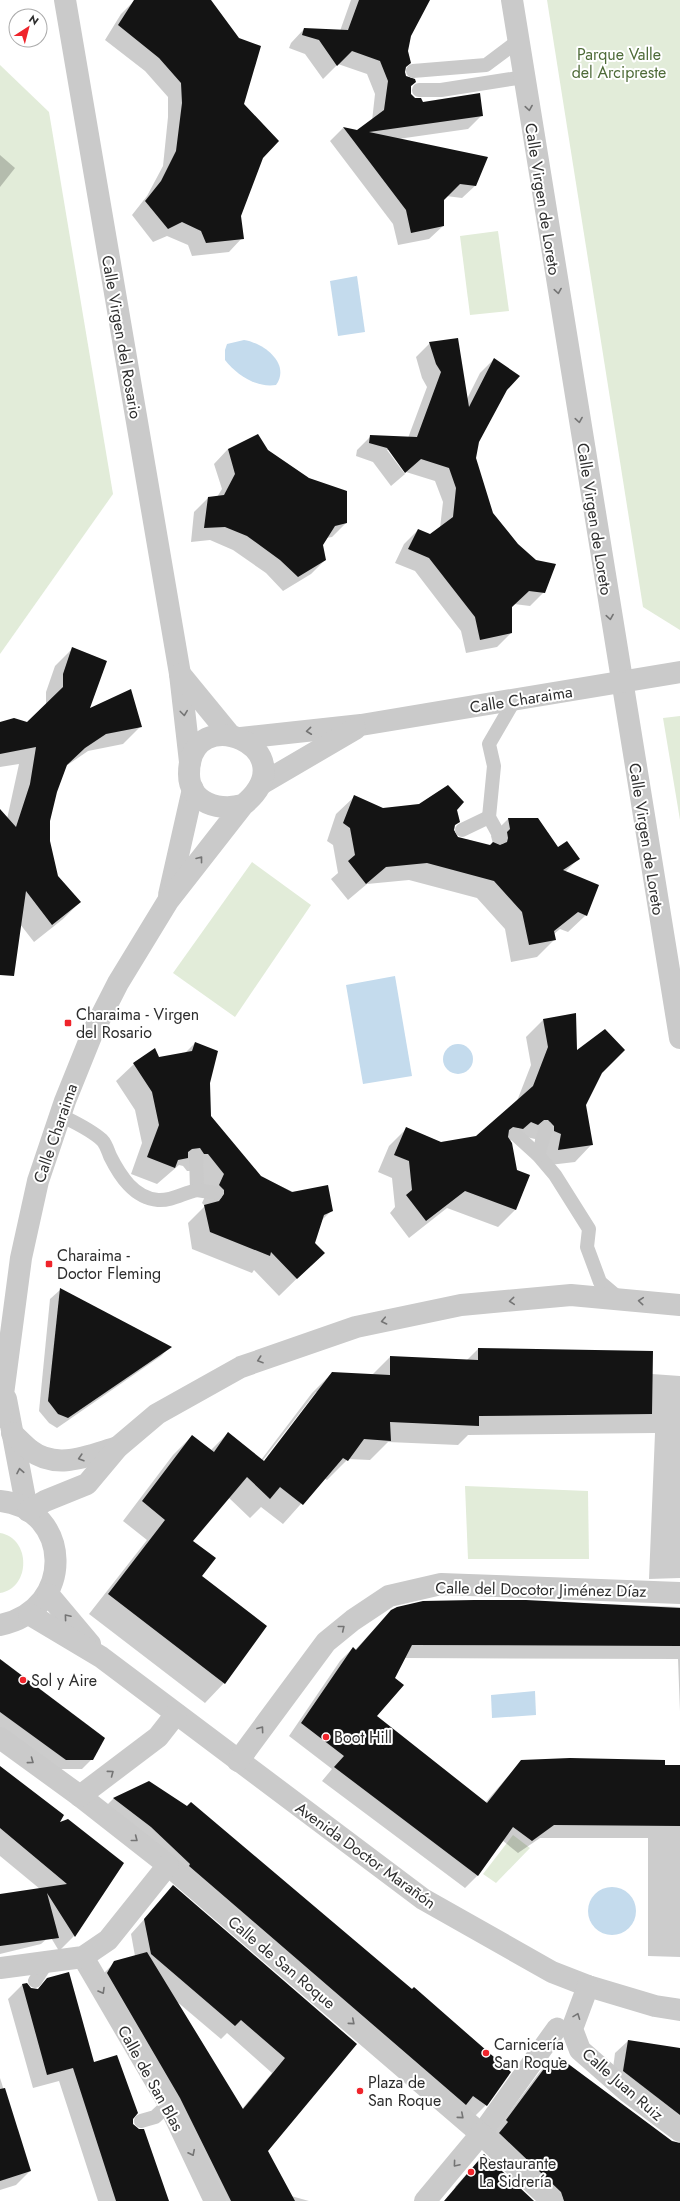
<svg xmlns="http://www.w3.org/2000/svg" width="680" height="2201" font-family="Jost,sans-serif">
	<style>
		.green { fill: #e2ecd9 }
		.water { fill: #c4dbed }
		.shadow { fill: #0003; fill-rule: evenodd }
		.building { fill: #141414 }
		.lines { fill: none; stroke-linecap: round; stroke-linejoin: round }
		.service { stroke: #cacaca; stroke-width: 14 }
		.pedestrian { stroke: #cacaca; stroke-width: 21 }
		.minor { stroke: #cacaca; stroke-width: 22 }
		.oneway { stroke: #747474 }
		.poi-dot { fill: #ef242b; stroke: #fff; stroke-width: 1.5 }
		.labels { text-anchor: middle; stroke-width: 4; stroke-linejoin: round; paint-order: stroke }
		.park-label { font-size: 16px; fill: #4e6b38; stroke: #fff }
		.street-label { font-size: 16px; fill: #2d2d2d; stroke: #fff }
		.poi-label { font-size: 16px; fill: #2d2d2d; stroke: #fff; text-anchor: start }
	</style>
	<rect width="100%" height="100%" fill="#fff"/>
	<g class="green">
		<path d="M547 0H680V630L643 607Z"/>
		<path d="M0 65 49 112 113 494 0 654Z"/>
		<path d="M498 231 509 311 470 315 460 236Z"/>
		<path d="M680 716V820L663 718Z"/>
		<path d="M252 862 311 905 235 1017 173 973Z"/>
		<path d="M465 1486 588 1491 589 1559H468Z"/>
		<path d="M0 1533C31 1538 31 1588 0 1593Z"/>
		<path d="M513 1835 530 1848 496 1883 483 1874Z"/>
	</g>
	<g class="water">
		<path d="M357 276 365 332 338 336 330 281Z"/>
		<path d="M244 340C264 343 291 364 276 385 256 388 237 375 225 360V350L227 344Z"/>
		<path d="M395 976 412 1076 363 1084 346 985Z"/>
		<circle cx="458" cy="1059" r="15"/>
		<path d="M535 1691 536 1715 492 1718 491 1695Z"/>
		<circle cx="612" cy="1911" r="24"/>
	</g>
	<g class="shadow">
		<path d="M135 0H209L262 157 240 216 242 238 229 252 192 256 188 245 167 236 153 242 132 215 147 196 163 166 168 117V97L145 71 105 40 121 14Z"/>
		<path d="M351 0H428L410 35 404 69 405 77 415 82 410 87V94L422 103 482 115 468 129 398 139 476 185 462 198 446 196 443 200V226L429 239 398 245 393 224 330 141 343 128 357 131 372 121 375 94 367 74 338 64 323 79 305 54 289 48 291 43 304 29 340 31Z"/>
		<path d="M0 155 15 168 0 187Z"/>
		<path d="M430 343 467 399 480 373 494 359 507 389 478 442 475 458 492 513 544 592 530 606 514 604 511 607V633L497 647 466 653 461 631 415 571 395 563 404 544 418 530 430 535 440 528 443 502 435 481 406 472 390 450H387L405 474 391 486 373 462 356 456 357 450 371 436 408 438 427 387 422 378 416 357Z"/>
		<path d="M228 449 267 451 346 523 332 537 326 538 322 544 325 560 311 574 283 591 266 573 233 550 210 540 191 542 194 512 208 498 217 497 222 489 214 464Z"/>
		<path d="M72 649 88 710 141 726 123 744 88 751 66 766 56 792 49 821V841L57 876 80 902 63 919 34 942 20 924 0 955V810L7 819 19 764 0 767V723H27L46 705V692L55 666Z"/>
		<path d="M354 797 382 809 456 810 459 821 454 826V835L461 839H466L490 846 493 844 491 836 508 819H538L558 848 578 859 565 872 586 915 568 932 560 929 554 934 555 939 537 957 511 962 505 929 477 898 409 880 367 884 348 900 331 879 338 873 333 845 327 841 336 814Z"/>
		<path d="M543 1020 601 1073 585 1105 592 1144 575 1162 541 1166 535 1139 526 1137 513 1138 510 1141 516 1170 529 1176 515 1210 498 1227 447 1208 409 1238 390 1213 395 1207 392 1178 378 1172 389 1146 406 1129 441 1143 476 1137 517 1101 531 1065 526 1037Z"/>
		<path d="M195 1043 209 1083 210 1117 261 1177 332 1210 321 1221 313 1243 323 1253 279 1296 254 1270 252 1273 192 1249 188 1223 205 1206 202 1203 207 1192 190 1171H187L183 1166 179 1165 157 1184 131 1174 142 1143 135 1110 116 1081 134 1064 185 1053Z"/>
		<path d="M60 1290 170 1347 161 1356 57 1428 49 1423 39 1411 50 1299Z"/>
		<path d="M478 1349 652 1374 680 1376V1578L649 1579 655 1433 468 1435 458 1445 388 1442 370 1460 348 1459 327 1480 324 1478 283 1524 261 1507 250 1518 228 1497 191 1541 224 1683 205 1703 89 1614 147 1540 123 1521 173 1455 192 1436 211 1450 228 1433 261 1460 312 1393 332 1373 372 1375 390 1357 467 1360ZM316 1392H318L262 1466 260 1464Z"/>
		<path d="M526 1601 680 1607V1712L678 1659 404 1658 376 1716 485 1803 521 1761 680 1766V1957L648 1956V1838H540L518 1853 502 1840 478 1875 465 1888 322 1781 332 1769 289 1736 340 1661 353 1648 355 1650 392 1610Z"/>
		<path d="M0 1665 92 1759 82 1769H56L0 1729Z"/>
		<path d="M0 1769 58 1824 68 1820 74 1936 59 1951 50 1936 41 1944 0 1954V1895L40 1889 0 1856Z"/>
		<path d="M149 1782 510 2072 486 2105 473 2118 100 1812 113 1799Z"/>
		<path d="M173 1887 356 2044 267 2151 291 2196 309 2201H211L101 1976 115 1962 135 1956 131 1934ZM175 2000 221 2039 227 2033 272 2073 242 2109Z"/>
		<path d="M48 1978 93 2063 132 2118V2124L168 2201H98L59 2081 33 2088 8 1999 22 1985 26 1984 30 1989 37 1990Z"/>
		<path d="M628 2041 680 2049V2135L611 2084 615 2053Z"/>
		<path d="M552 2059 672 2142 678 2144 680 2141V2201H542L493 2134 539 2073Z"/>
		<path d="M0 2078 30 2171 16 2185 0 2190Z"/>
		<path d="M484 2155 532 2201H453L460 2193 455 2187Z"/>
	</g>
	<g class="building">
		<path d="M134 0H211L239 38 261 46 244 104 279 141 263 158 241 216 244 239 206 243 201 231 182 222 168 229 145 201 161 181 176 151 182 103 181 83 159 58 118 25Z"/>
		<path d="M359 0H430L411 36 408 51 411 63 406 67 405 72 406 76 415 79 416 82 411 86V94L415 98H421L423 102 480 93 483 116 369 132 488 157 476 186 460 184 444 200V226L411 233 406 210 343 127 357 130 384 110 388 81 380 61 352 51 337 66 319 40 302 35 304 28 348 30Z"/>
		<path d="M458 338 469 407 494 358 520 376 507 390 479 442 476 458 493 513 518 544 536 560 556 564 545 593 529 591 512 607V633L480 640 475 617 429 558 408 549 418 529 430 534 453 517 456 488 449 468 421 459 405 473 387 448 369 443 370 435 417 437 441 372 436 364 429 342Z"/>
		<path d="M258 434 268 450 309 478 347 491V523L335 526 323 545 326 560 298 577 280 560 247 536 225 527 204 528 208 497 224 495 235 474 228 449Z"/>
		<path d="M72 647 107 661 90 708 131 689 142 727 106 734 85 748 67 765 57 792 50 821V841L58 876 81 902 52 925 26 891 14 976 0 975V809L16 827 30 784 36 747 0 754V722L14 718 27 722 63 687V674Z"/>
		<path d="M448 785 464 802 457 810 460 822 455 825 454 830 458 837 490 845 493 842 500 845 507 842 508 838 507 832 510 829 508 818H538L558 847 567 841 580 859 563 870 599 885 587 916 578 912 554 931 556 940 529 945 522 912 494 881 427 863 386 867 366 884 348 861 355 855 350 828 343 823 354 795 383 808 419 804Z"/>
		<path d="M576 1013 577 1050 605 1029 625 1050 602 1073 586 1105 593 1145 558 1150 561 1134 554 1131V1126L548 1120H544L538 1125 531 1122 523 1129 513 1127 509 1130 508 1137 512 1143 517 1170 530 1175 516 1210 465 1191 426 1221 406 1195 412 1190 409 1161 394 1155 406 1127 441 1142 476 1136 533 1086 548 1047 543 1019Z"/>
		<path d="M195 1042 218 1051 210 1083 211 1116 261 1176 292 1192 328 1185 333 1211 324 1215 315 1243 325 1253 297 1279 271 1252 270 1256 210 1232 204 1205 219 1201 224 1194V1190L219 1185 224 1174 208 1154H204L200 1148 192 1149 188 1152V1158L178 1160 175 1168 147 1157 159 1125 152 1092 133 1063 155 1048 159 1057 192 1051Z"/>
		<path d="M60 1288 172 1347 68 1418 58 1414 48 1401Z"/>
		<path d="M478 1348 653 1351 652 1414 479 1416V1426L390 1422 391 1441 364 1439 348 1461 343 1458 303 1505 280 1487 270 1499 247 1477 193 1541 216 1558 202 1576 267 1626 225 1684 108 1594 165 1520 142 1501 192 1435 214 1452 228 1432 264 1461 332 1372 390 1375V1356L478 1360Z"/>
		<path d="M474 1600H526L680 1608V1646L412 1645 395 1678 404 1685 377 1716 487 1803 521 1760 570 1758 665 1760V1765H680V1826L554 1825 532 1841 513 1827 478 1876 334 1767 344 1756 301 1723 353 1647 356 1650 391 1610 397 1607 423 1601Z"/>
		<path d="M0 1659 105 1738 93 1760H66L0 1712Z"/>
		<path d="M0 1766 64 1815 60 1822 68 1819 124 1863 75 1937 47 1893 59 1938 0 1946V1894L67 1884 0 1828Z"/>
		<path d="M149 1781 187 1806 191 1802 412 1989 414 1987 511 2072 487 2106 473 2096 466 2105 189 1866 190 1864 151 1827 113 1798Z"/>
		<path d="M173 1885 357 2044 268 2151 295 2201H231L180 2098 107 1973 114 1961 147 1952 243 2109 285 2058 241 2020 235 2026 151 1954 144 1919Z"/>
		<path d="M69 1972 94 2062 117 2055 138 2113 133 2119V2124L139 2129H144L169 2201H116L73 2068 47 2075 22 1984 27 1983 31 1988 38 1989 47 1978Z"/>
		<path d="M628 2040 680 2048V2115L623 2071Z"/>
		<path d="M559 2057 672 2141 680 2143V2201H564L561 2192 499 2133 508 2122 506 2120 552 2058 556 2061Z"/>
		<path d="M5 2088 31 2171 0 2181V2089Z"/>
		<path d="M484 2154 534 2201H444Z"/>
	</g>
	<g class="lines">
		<g class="service">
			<path d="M413 71 486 65 518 41"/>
			<path d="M419 90H441L524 77"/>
			<path d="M462 830 489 817"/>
			<path d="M500 837 489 817 494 766 489 744 514 701"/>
			<path d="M60 1115C74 1122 90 1129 102 1140 106 1144 108 1151 110 1156 120 1176 134 1198 158 1200 172 1201 183 1193 197 1190L196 1156"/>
			<path d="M516 1135 538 1155 555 1175 589 1229 587 1247 600 1282 620 1299"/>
			<path d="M538 1155 546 1128"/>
			<path d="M197 1190 216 1193"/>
			<path d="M35 1981 48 1961"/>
			<path d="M141 2121 155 2117 169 2104"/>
		</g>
		<path class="pedestrian" d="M484 2130 557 2028"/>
		<g class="minor">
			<path d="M65 0 180 674 190 762"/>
			<path d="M512 0 680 1038"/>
			<path d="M180 674 230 735"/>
			<path d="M241 738 361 725 680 672"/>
			<path d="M261 784 355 729"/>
			<path d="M169 895 193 789"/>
			<path d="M6 1399 27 1509"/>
			<path d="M0 1417 21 1258 38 1181 65 1101 92 1034 118 983 168 901 243 805C311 749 189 697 189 774 189 804 220 811 243 805"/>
			<path d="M12 1433C18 1439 24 1445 30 1450 57 1471 90 1455 118 1447"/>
			<path d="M0 1501C71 1508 77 1609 0 1625"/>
			<path d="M28 1511 45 1501 87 1484 118 1447 157 1414 241 1367 356 1327 461 1305 571 1295 680 1305"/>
			<path d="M48 1594 90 1644"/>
			<path d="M29 1614 101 1657 423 1899 552 1972 588 1986 655 2006 680 2010"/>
			<path d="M0 1738 80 1796 168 1865 481 2134 552 2201"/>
			<path d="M238 1761 326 1642 353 1620 389 1596 441 1584 680 1593"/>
			<path d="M80 1796 158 1737 176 1714"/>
			<path d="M83 1957 169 2104 215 2201"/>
			<path d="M0 1968 83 1957 108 1940 168 1865"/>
			<path d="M588 1986 572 2029 580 2050 628 2092 680 2131"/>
			<path d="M425 2201 481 2134"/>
		</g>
	</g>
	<defs><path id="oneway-chevron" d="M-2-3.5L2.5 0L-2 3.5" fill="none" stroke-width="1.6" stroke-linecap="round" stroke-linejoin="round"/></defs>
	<g class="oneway">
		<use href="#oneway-chevron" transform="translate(529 108) rotate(81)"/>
		<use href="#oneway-chevron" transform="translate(558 291) rotate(81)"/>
		<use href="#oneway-chevron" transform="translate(579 420) rotate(81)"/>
		<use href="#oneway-chevron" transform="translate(610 617) rotate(81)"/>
		<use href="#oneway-chevron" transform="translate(184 713) rotate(83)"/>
		<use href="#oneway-chevron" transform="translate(309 731) rotate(174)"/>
		<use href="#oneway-chevron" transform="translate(200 859) rotate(-52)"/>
		<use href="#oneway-chevron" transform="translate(512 1301) rotate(175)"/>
		<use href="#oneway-chevron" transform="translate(641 1301) rotate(-175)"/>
		<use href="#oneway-chevron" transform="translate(384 1321) rotate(168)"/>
		<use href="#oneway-chevron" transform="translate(260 1360) rotate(161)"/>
		<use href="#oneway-chevron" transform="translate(81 1458) rotate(163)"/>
		<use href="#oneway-chevron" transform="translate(20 1471) rotate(-101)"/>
		<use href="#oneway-chevron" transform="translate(67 1617) rotate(-130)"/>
		<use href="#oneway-chevron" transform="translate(342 1628) rotate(-39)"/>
		<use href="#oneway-chevron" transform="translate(261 1729) rotate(-54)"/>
		<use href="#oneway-chevron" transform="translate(31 1761) rotate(36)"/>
		<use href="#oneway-chevron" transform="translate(111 1773) rotate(-37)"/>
		<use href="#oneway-chevron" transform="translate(135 1839) rotate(38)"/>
		<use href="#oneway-chevron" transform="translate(102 1991) rotate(60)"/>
		<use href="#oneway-chevron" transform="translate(577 2016) rotate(-69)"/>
		<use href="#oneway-chevron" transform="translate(352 2022) rotate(40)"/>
		<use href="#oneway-chevron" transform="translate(461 2116) rotate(41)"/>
		<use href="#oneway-chevron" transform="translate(192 2153) rotate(64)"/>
		<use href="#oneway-chevron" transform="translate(456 2164) rotate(130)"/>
	</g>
	<g class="poi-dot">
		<rect x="64" y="1019" width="8" height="8" rx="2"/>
		<rect x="45" y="1260" width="8" height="8" rx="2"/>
		<circle cx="23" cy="1680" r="4"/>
		<circle cx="326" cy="1737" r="4"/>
		<circle cx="486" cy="2053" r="4"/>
		<circle cx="360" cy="2091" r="4"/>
		<circle cx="471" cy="2172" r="4"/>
	</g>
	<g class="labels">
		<g class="park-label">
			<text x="619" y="60">Parque Valle<tspan x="619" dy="18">del Arcipreste</tspan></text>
		</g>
		<g class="street-label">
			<text transform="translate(543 199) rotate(81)" y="6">Calle Virgen de Loreto</text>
			<text transform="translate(122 337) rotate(80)" y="6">Calle Virgen del Rosario</text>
			<text transform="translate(595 519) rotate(81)" y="6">Calle Virgen de Loreto</text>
			<text transform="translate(521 699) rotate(-9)" y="6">Calle Charaima</text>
			<text transform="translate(647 839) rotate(81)" y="6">Calle Virgen de Loreto</text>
			<text transform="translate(55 1133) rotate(-71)" y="6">Calle Charaima</text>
			<text transform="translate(541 1589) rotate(1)" y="6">Calle del Docotor Jiménez Díaz</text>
			<text transform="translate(366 1855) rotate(36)" y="6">Avenida Doctor Marañón</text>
			<text transform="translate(282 1962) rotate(40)" y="6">Calle de San Roque</text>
			<text transform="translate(151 2078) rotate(61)" y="6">Calle de San Blas</text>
			<text transform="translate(623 2084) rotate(41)" y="6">Calle Juan Ruiz</text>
		</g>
		<g class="poi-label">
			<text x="76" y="1020">Charaima - Virgen<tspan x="76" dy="18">del Rosario</tspan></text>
			<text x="57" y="1261">Charaima -<tspan x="57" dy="18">Doctor Fleming</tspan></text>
			<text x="31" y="1686">Sol y Aire</text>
			<text x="334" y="1743">Boot Hill</text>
			<text x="494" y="2050">Carnicería<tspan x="494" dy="18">San Roque</tspan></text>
			<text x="368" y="2088">Plaza de<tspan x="368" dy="18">San Roque</tspan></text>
			<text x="479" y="2169">Restaurante<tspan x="479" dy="18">La Sidrería</tspan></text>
		</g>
	</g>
	<g transform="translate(28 28) rotate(36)"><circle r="19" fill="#ffffff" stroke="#ababab"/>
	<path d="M0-3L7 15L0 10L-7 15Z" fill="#ef242b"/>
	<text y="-6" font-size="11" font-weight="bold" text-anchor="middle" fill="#2d2d2d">N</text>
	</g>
</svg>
